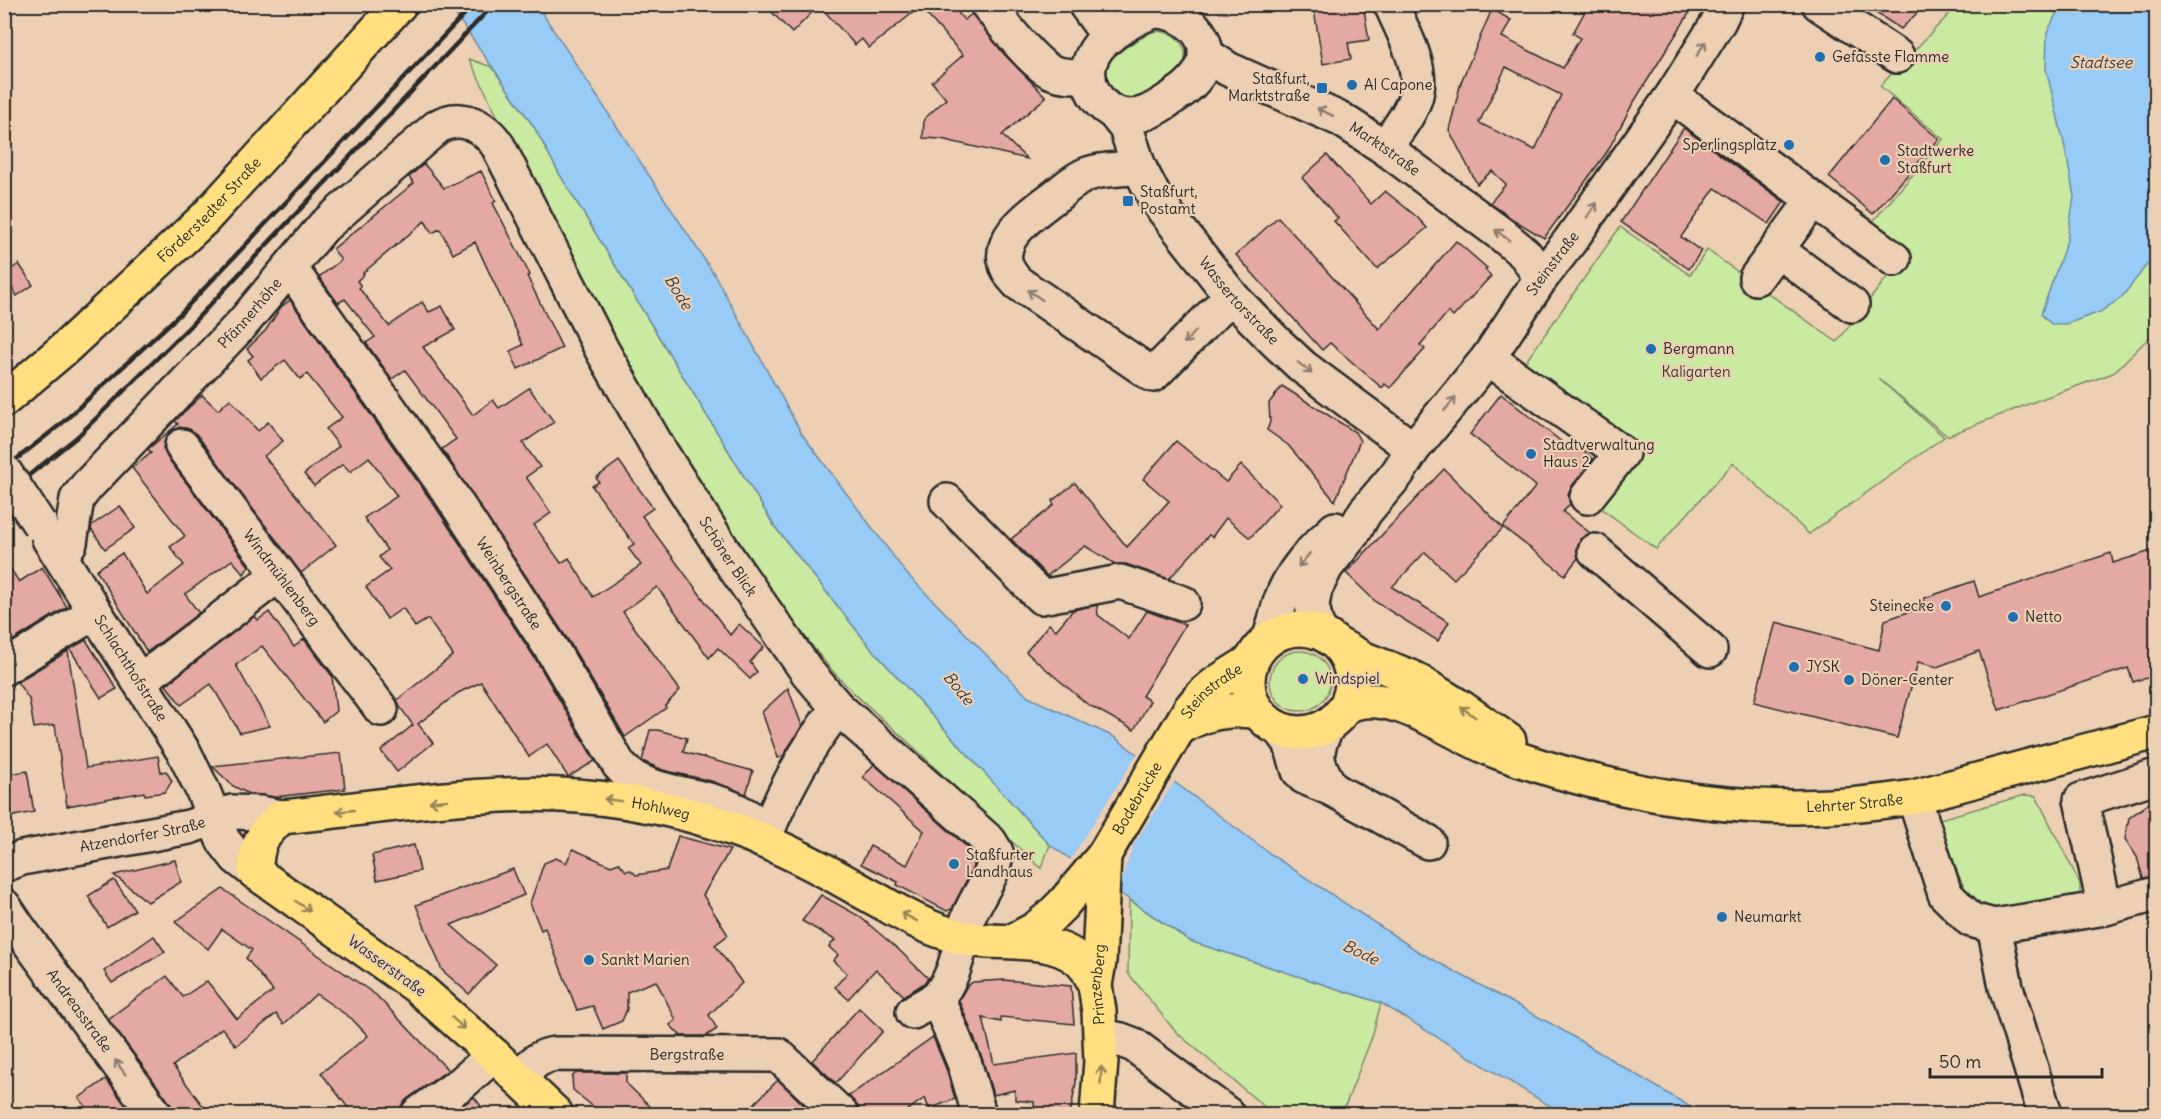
<svg xmlns="http://www.w3.org/2000/svg" width="2161" height="1119" font-family="Delius,sans-serif">
	<style>
		.green { fill: #cae9a1; stroke: #7a8a66; stroke-width: 1.5 }
		.water { fill: #98cbf5; stroke: #6c8ba4; stroke-width: 1.5 }
		.pier { fill: #edcfb3 }
		.building { fill: #e3a9a2; stroke: #2b2b2b; stroke-width: 1.5; fill-rule: evenodd }
		.lines { fill: none; stroke-linecap: round; stroke-linejoin: round }
		.minor-casing { stroke: #2b2b2b; stroke-width: 38 }
		.major-casing { stroke: #2b2b2b; stroke-width: 38 }
		.minor { stroke: #edcfb3; stroke-width: 33 }
		.major { stroke: #ffdf80; stroke-width: 33 }
		.rail { stroke: #2b2b2b; stroke-width: 4.5 }
		.minor-bridge-casing { stroke: #2b2b2b; stroke-width: 38; stroke-linecap: butt }
		.minor-bridge { stroke: #edcfb3; stroke-width: 33 }
		.oneway { stroke: #8c7d6f }
		.oneway2 { stroke: #958556 }
		.poi-dot { fill: #1f6fb2; stroke: #edcfb3; stroke-width: 2 }
		.labels { text-anchor: middle; stroke-width: 4.5; stroke-linejoin: round; paint-order: stroke }
		.poi-label { font-size: 15px; fill: #2b2b2b; stroke: #edcfb3; text-anchor: start }
		.street-label { font-size: 15px; fill: #2b2b2b; stroke: #edcfb3 }
		.park-label { font-size: 15px; fill: #3b3e37; stroke: #edcfb3 }
		.water-label { font-size: 16px; font-style: italic; fill: #3b4349; stroke: #edcfb3 }
	</style>
	<rect width="100%" height="100%" fill="#edcfb3"/>
	<filter id="ink" filterUnits="userSpaceOnUse"><feTurbulence type="fractalNoise" baseFrequency=".0167" numOctaves="2"/><feDisplacementMap in="SourceGraphic" scale="12" xChannelSelector="R" yChannelSelector="G"/><feConvolveMatrix kernelMatrix="1 2 1 2 8 2 1 2 1" color-interpolation-filters="sRGB"/></filter>
	<g filter="url(#ink)">
		<g class="green">
			<path d="M1958 5H2156V331L2113 373 2036 401 1947 436 1878 378 1944 437 1809 534 1733 463 1656 549 1593 502 1636 450 1522 367 1620 227 1690 275 1707 250 1837 342 1904 255 1869 226 1943 139 1880 86Z"/>
			<path d="M1156 31C1176 31 1193 49 1181 68 1175 77 1148 94 1138 97 1114 106 1096 73 1114 56 1124 47 1139 40 1150 33Z"/>
			<path d="M469 59 492 67 534 127 560 175 775 527 870 647 1050 845 1041 868C1001 833 963 795 924 757 890 724 850 694 820 656 714 521 630 372 549 221 520 168 497 112 469 59Z"/>
			<circle cx="1300" cy="681" r="30"/>
			<path d="M2025 795 2036 796 2080 884V893L2072 899 2001 911 1980 903 1966 892 1938 828 1940 819Z"/>
			<path d="M1129 900 1190 941 1381 1003 1372 1037 1342 1114H1273L1175 1031 1128 973Z"/>
		</g>
		<g class="water">
			<path d="M2061 4 2156 5V253L2122 297 2100 312 2066 324H2051L2041 314 2067 240 2074 197 2066 152 2046 69 2047 33Z"/>
			<path d="M449 5H537L714 274 802 434 906 573 1028 697 1114 737 1276 858 1419 952 1557 1027 1702 1114H1563L1381 1003 1190 941 1050 845 870 647 775 527 560 175 534 127Z"/>
		</g>
		<path class="pier" d="M1139 751 1176 779 1134 844 1124 872 1119 896 1069 862Z"/>
		<g class="building">
			<path d="M764 4H951L964 20 972 14 1004 54 1046 97 1002 135 1027 159 941 139 923 138 924 119 946 99 932 82 963 55 920 7 869 48 862 39 855 45 819 5 792 33Z"/>
			<path d="M1313 4H1363L1369 40 1348 43 1351 59 1323 64Z"/>
			<path d="M1589 4H1695L1632 105 1607 152 1544 238 1514 220 1490 203 1506 184 1492 171 1477 184 1449 130 1461 82 1492 9 1511 20 1502 37 1563 68 1580 38 1573 33ZM1506 67 1561 95 1535 150 1479 123Z"/>
			<path d="M1862 4H1926L1901 29Z"/>
			<path d="M1892 99 1939 139 1873 214 1829 177Z"/>
			<path d="M1683 129H1685L1784 202 1769 224 1715 188 1681 237 1701 251 1689 269 1621 222Z"/>
			<path d="M1327 155 1371 204 1385 191 1417 217 1427 228 1377 269 1334 221 1338 218 1302 178Z"/>
			<path d="M424 164 444 188 481 171 496 201 493 203 530 275 527 276 562 348 518 369 510 351 523 345 475 242 453 254 440 229 432 233 425 221 363 273 364 274 357 281 361 286 359 288 389 326 422 302 429 312 442 306 455 330 423 347 473 415 493 400 499 408 529 388 554 422 523 443 540 467 526 477 551 513 534 525 561 563 569 558 593 597 641 565 628 548 634 544 592 486 599 482 596 478 619 461 653 508 642 516 730 635 739 624 764 647 750 662 757 672 750 679 718 648 709 658 657 587 623 612 680 690 665 706 666 708 625 737 570 643 442 449 456 439 405 370 392 379 366 343 375 337 345 299 338 303 319 277 341 260 333 249 414 183 409 177Z"/>
			<path d="M1278 217 1379 329 1456 241 1487 268 1485 270 1491 276 1453 317 1448 312 1420 345 1425 349 1390 388 1385 384 1382 388 1330 343 1322 350 1236 255Z"/>
			<path d="M19 264 33 285 17 296 4 274Z"/>
			<path d="M290 300 435 506 538 663 595 761 568 777 547 744 529 757 481 682 458 693 418 724 433 743 397 772 381 751 413 725 400 707 397 700 453 655 428 619 415 627 403 608 387 619 366 587 390 570 379 557 387 550 364 518 397 496 369 457 350 472 343 464 314 486 304 474 339 446 326 429 342 417 307 374 300 379 285 360 261 378 248 360 253 356 247 349 266 330 281 307Z"/>
			<path d="M1282 386 1355 432 1360 441 1335 501 1288 445 1267 430 1270 422 1269 403Z"/>
			<path d="M1501 394 1567 446 1571 441 1593 459 1572 486 1568 495 1570 504 1563 512 1590 533 1580 539 1577 548 1578 558 1565 575 1503 527 1536 486 1470 434Z"/>
			<path d="M202 395 218 410 230 399 258 431 268 422 283 441 264 456 336 545 301 573 197 435 189 429 180 427 171 431 165 439 163 448 167 457 249 566 244 574 232 560 185 594 199 613 147 652 96 570 122 553 147 594 184 565 170 547 185 536 132 468 151 453 148 449 178 424 175 421Z"/>
			<path d="M1176 441 1226 482 1241 465 1280 504 1250 538 1226 518 1212 537 1209 535 1169 579 1126 564H1115L1085 546 1047 576 1011 539 1054 505 1052 501 1075 483 1127 547 1169 501 1143 479Z"/>
			<path d="M1444 469 1503 528 1454 579 1425 552 1392 587 1449 622 1438 641 1377 603 1346 573Z"/>
			<path d="M120 506 135 528 105 549 91 529 92 525Z"/>
			<path d="M2157 549V675L2133 682 2128 668 1999 710 1979 651 1937 667 1918 662 1897 738 1754 702 1776 622 1879 650 1885 620 1917 609 1925 598 1974 581 1979 597 2111 553 2113 563Z"/>
			<path d="M4 559 19 582 42 567 67 607 4 646Z"/>
			<path d="M1097 605 1098 615 1129 639 1147 611 1185 625 1142 696 1150 701 1134 730 1087 704 1026 652 1049 624 1056 630 1073 610Z"/>
			<path d="M269 612 294 647 304 639 332 676 336 711 323 722 262 646 236 665 270 726 240 733 211 684 181 705 166 685 255 616 258 620Z"/>
			<path d="M86 640 117 689 101 698 70 649Z"/>
			<path d="M68 651 86 768 158 756 161 772 166 771 172 781 165 792 145 795 144 792 67 806 55 725 34 728 29 699 17 682Z"/>
			<path d="M788 688 802 726 783 756 778 758 762 712Z"/>
			<path d="M650 730H658L687 738 683 752 753 771 746 794 711 781 663 770 642 761Z"/>
			<path d="M341 753 345 789 274 797 249 794 233 786 212 766Z"/>
			<path d="M874 764 977 856 972 869 952 909 947 911 897 885 898 882 861 864 870 846 907 865 924 831 863 777Z"/>
			<path d="M27 771 34 812 4 818V775Z"/>
			<path d="M2157 797V876L2143 878 2137 857 2125 839 2129 818Z"/>
			<path d="M678 836 730 850 703 895 728 935 715 945 742 983 709 1015 717 1029 706 1036H681L670 1025 676 1020 656 981 627 992V1009L622 1021 603 1029 593 1006 577 1010 545 928 541 930 530 903 544 863 556 858 566 863 573 849 611 866 619 863 626 871 631 870 636 875 667 870Z"/>
			<path d="M414 845 420 871 377 880 372 855Z"/>
			<path d="M175 860 181 882 148 902 114 875Z"/>
			<path d="M513 869 524 895 451 925 496 965 469 994 442 970 416 905Z"/>
			<path d="M114 880 135 910 107 927 88 896Z"/>
			<path d="M223 889 376 995 448 1070 407 1099 401 1106 399 1114H353L321 1073 368 1036 352 1019 316 994 284 1024 276 1014 236 1046 222 1028 173 1066 209 1114H173L170 1103 108 1019 167 976 183 997 207 981 237 1019 273 991 246 958 252 950 222 929 208 949 175 922Z"/>
			<path d="M821 895 859 916 899 950 928 978 923 984 904 996 876 969 848 999 835 987 847 973 833 961 838 955 829 947 835 940 802 921Z"/>
			<path d="M154 936 165 952 112 983 104 971Z"/>
			<path d="M1004 980 1071 986 1074 1024 1001 1017V1022L983 1018 994 1064 1076 1053V1083L1070 1114H1034V1102L1015 1100V1090L993 1095 982 1058 959 1000 967 986 973 982Z"/>
			<path d="M859 1008 883 1031 836 1083 812 1061Z"/>
			<path d="M933 1037 947 1071 955 1099 929 1109 925 1098 902 1114H859V1108L849 1096Z"/>
			<path d="M576 1073H626V1083L658 1114H602L573 1090 572 1077Z"/>
			<path d="M106 1079 132 1114H92L79 1098Z"/>
			<path d="M778 1080 810 1111 807 1114H764L754 1104Z"/>
			<path d="M474 1097 487 1114H450L473 1098Z"/>
		</g>
		<g class="lines">
			<g class="minor-casing">
				<g id="minor">
					<path d="M987 4C1001 21 1034 65 1052 72 1064 77 1076 76 1089 76"/>
					<path d="M1085 4 1109 37"/>
					<path d="M1819 4 1897 56"/>
					<path d="M1154 11C1183 10 1218 38 1201 70 1193 85 1178 94 1164 103 1153 110 1143 116 1130 116 1099 115 1078 80 1094 53 1103 36 1136 17 1154 11Z"/>
					<path id="s1" d="M1205 54 1228 69 1342 120 1385 148 1501 234 1525 254 1541 278"/>
					<path d="M1672 96 1894 259"/>
					<path id="s2" d="M1114 113 1126 128 1139 167 1156 200 1233 298 1275 341 1303 367 1413 449"/>
					<path d="M1385 148C1396 131 1411 114 1416 95 1424 66 1402 31 1391 4"/>
					<path d="M1139 167C1122 170 1104 168 1088 174 1076 178 1065 189 1054 197 1027 218 982 247 1018 283L1153 375 1218 309 1233 298"/>
					<path d="M1777 250 1852 305"/>
					<path id="s3" d="M290 268 451 495 554 653 619 765C644 796 700 791 736 810 741 813 748 815 752 820 756 826 759 834 763 841"/>
					<path d="M1756 278 1813 200"/>
					<path d="M1488 358 1622 453 1587 497"/>
					<path id="s4" d="M182 446 381 709"/>
					<path d="M947 501 1041 597 1120 582 1183 603"/>
					<path id="s5" d="M49 539 185 754 203 791 223 840 237 858 255 872"/>
					<path d="M1595 551 1710 650"/>
					<path id="s6" d="M61 557 70 543 77 499 87 486 242 324 323 227 437 127C460 113 484 125 498 146L602 350 657 446 730 561 808 673 838 708 990 842 996 852C995 875 978 894 969 916 960 940 957 978 937 997 931 1003 920 1007 913 1012"/>
					<path id="s7" d="M1321 633 1316 623 1312 605 1315 589 1326 567 1353 533 1365 512 1397 474 1413 449 1488 358 1541 278 1570 241 1672 96 1719 21 1727 4"/>
					<path d="M1269 639C1274 627 1276 615 1280 603 1290 572 1312 550 1335 529"/>
					<path d="M4 668 95 612"/>
					<path d="M138 680 159 667 278 575"/>
					<path d="M1328 726C1312 753 1316 763 1332 789"/>
					<path d="M1281 730 1290 742 1299 771 1304 777 1332 789 1428 842"/>
					<path d="M1914 797 1945 894 1971 920 1994 926 2105 908 2081 800 2156 776"/>
					<path d="M763 841C782 795 807 746 838 708"/>
					<path id="s8" d="M4 865 22 858 189 827 232 812 260 813 281 817"/>
					<path id="s9" d="M4 906 18 927 155 1114"/>
					<path d="M2105 908 2156 894"/>
					<path d="M1994 926 2006 987 2045 1114"/>
					<path d="M937 997 965 1065 979 1114"/>
					<path d="M1101 1036 1121 1040 1134 1045 1227 1114"/>
					<path id="s10" d="M518 1078C530 1066 538 1056 555 1054L778 1055 841 1114"/>
					<path d="M418 1114 462 1083 494 1055"/>
				</g>
			</g>
			<g class="major-casing">
				<g id="major">
					<path id="s11" d="M4 400 64 349 205 218 400 4"/>
					<circle cx="1300" cy="681" r="52"/>
					<path d="M1337 644 1364 659 1411 677 1462 708 1509 741"/>
					<path id="s12" d="M1347 706C1391 684 1456 737 1498 752 1632 800 1772 821 1914 797L2156 732"/>
					<path d="M1181 727C1206 712 1228 709 1257 711"/>
					<path id="s13" d="M1015 940 1035 929 1050 917 1063 904 1104 855 1190 709C1210 683 1226 678 1251 661"/>
					<path id="s14" d="M556 1114 494 1055 416 986 255 872C258 841 259 839 281 817 354 810 429 798 502 795 584 791 671 804 747 834 788 850 827 871 865 893 891 907 917 924 946 933 956 936 967 939 977 940 1011 944 1064 936 1087 969 1090 974 1093 980 1095 985"/>
					<path id="s15" d="M1097 1114 1101 1061 1099 1011 1095 985 1099 962 1104 855"/>
				</g>
			</g>
			<use href="#minor" class="minor"/>
			<use href="#major" class="major"/>
			<g class="rail">
				<path d="M4 469 61 424 180 314 474 4"/>
				<path d="M4 495 77 437 190 326 494 4"/>
			</g>
			<g class="minor-bridge-casing">
				<path id="minor-bridge" d="M4 471 40 525"/>
			</g>
			<use href="#minor-bridge" class="minor-bridge"/>
		</g>
		<defs><path id="oneway-shaft" d="M-6 0H5M1.5-3L5.5 0L1.5 3" fill="none" stroke-width="1.6" stroke-linecap="round" stroke-linejoin="round" transform="scale(1.5)"/></defs>
		<g class="oneway">
			<use href="#oneway-shaft" transform="translate(1701 49) rotate(-58)"/>
			<use href="#oneway-shaft" transform="translate(1325 112) rotate(-154)"/>
			<use href="#oneway-shaft" transform="translate(1592 210) rotate(-55)"/>
			<use href="#oneway-shaft" transform="translate(1502 235) rotate(-142)"/>
			<use href="#oneway-shaft" transform="translate(1035 295) rotate(-146)"/>
			<use href="#oneway-shaft" transform="translate(1190 337) rotate(135)"/>
			<use href="#oneway-shaft" transform="translate(1305 368) rotate(39)"/>
			<use href="#oneway-shaft" transform="translate(1450 404) rotate(-50)"/>
			<use href="#oneway-shaft" transform="translate(1304 560) rotate(130)"/>
			<use href="#oneway-shaft" transform="translate(120 1067) rotate(-126)"/>
		</g>
		<g class="oneway2">
			<use href="#oneway-shaft" transform="translate(1468 712) rotate(-145)"/>
			<use href="#oneway-shaft" transform="translate(613 800) rotate(-172)"/>
			<use href="#oneway-shaft" transform="translate(438 801) rotate(174)"/>
			<use href="#oneway-shaft" transform="translate(345 811) rotate(174)"/>
			<use href="#oneway-shaft" transform="translate(303 906) rotate(34)"/>
			<use href="#oneway-shaft" transform="translate(909 917) rotate(-153)"/>
			<use href="#oneway-shaft" transform="translate(458 1023) rotate(42)"/>
			<use href="#oneway-shaft" transform="translate(1101 1075) rotate(-87)"/>
		</g>
	</g>
	<g class="poi-dot">
		<circle cx="1820" cy="57" r="6"/>
		<circle cx="1352" cy="85" r="6"/>
		<rect x="1316" y="82" width="12" height="12" rx="3"/>
		<circle cx="1789" cy="145" r="6"/>
		<circle cx="1885" cy="160" r="6"/>
		<rect x="1122" y="195" width="12" height="12" rx="3"/>
		<circle cx="1651" cy="349" r="6"/>
		<circle cx="1531" cy="454" r="6"/>
		<circle cx="1946" cy="606" r="6"/>
		<circle cx="2013" cy="617" r="6"/>
		<circle cx="1794" cy="667" r="6"/>
		<circle cx="1303" cy="679" r="6"/>
		<circle cx="1849" cy="680" r="6"/>
		<circle cx="954" cy="864" r="6"/>
		<circle cx="1722" cy="917" r="6"/>
		<circle cx="589" cy="960" r="6"/>
	</g>
	<g class="labels">
		<g class="poi-label">
			<text x="1832" y="62">Gefasste Flamme</text>
			<text x="1310" y="84" text-anchor="end">Staßfurt,<tspan x="1310" dy="17">Marktstraße</tspan></text>
			<text x="1364" y="90">Al Capone</text>
			<text x="1777" y="150" text-anchor="end">Sperlingsplatz</text>
			<text x="1897" y="156">Stadtwerke<tspan x="1897" dy="17">Staßfurt</tspan></text>
			<text x="1140" y="197">Staßfurt,<tspan x="1140" dy="17">Postamt</tspan></text>
			<text x="1663" y="354">Bergmann</text>
			<text x="1543" y="450">Stadtverwaltung<tspan x="1543" dy="17">Haus 2</tspan></text>
			<text x="1934" y="611" text-anchor="end">Steinecke</text>
			<text x="2025" y="622">Netto</text>
			<text x="1806" y="672">JYSK</text>
			<text x="1315" y="684">Windspiel</text>
			<text x="1861" y="685">Döner-Center</text>
			<text x="966" y="860">Staßfurter<tspan x="966" dy="17">Landhaus</tspan></text>
			<text x="1734" y="922">Neumarkt</text>
			<text x="601" y="965">Sankt Marien</text>
		</g>
		<g class="street-label">
			<text dy="5" stroke="none"><textPath href="#s1" startOffset="204">Marktstraße</textPath></text>
			<text dy="5" stroke="none"><textPath href="#s11" startOffset="280">Förderstedter Straße</textPath></text>
			<text dy="5" stroke="none"><textPath href="#s7" startOffset="450">Steinstraße</textPath></text>
			<text dy="5" stroke="none"><textPath href="#s2" startOffset="228">Wassertorstraße</textPath></text>
			<text dy="5" stroke="none"><textPath href="#s6" startOffset="315">Pfännerhöhe</textPath></text>
			<text dy="5" stroke="none"><textPath href="#s6" startOffset="1122">Schöner Blick</textPath></text>
			<text dy="5" stroke="none"><textPath href="#s4" startOffset="165">Windmühlenberg</textPath></text>
			<text dy="5" stroke="none"><textPath href="#s3" startOffset="384">Weinbergstraße</textPath></text>
			<text dy="5" stroke="none"><textPath href="#s5" startOffset="153">Schlachthofstraße</textPath></text>
			<text dy="5" stroke="none"><textPath href="#s13" startOffset="322">Steinstraße</textPath></text>
			<text dy="5" stroke="none"><textPath href="#s13" startOffset="190">Bodebrücke</textPath></text>
			<text dy="5" stroke="none"><textPath href="#s12" startOffset="526">Lehrter Straße</textPath></text>
			<text dy="5" stroke="none"><textPath href="#s14" startOffset="832">Hohlweg</textPath></text>
			<text dy="5" stroke="none"><textPath href="#s8" startOffset="142">Atzendorfer Straße</textPath></text>
			<text transform="translate(387 966) rotate(36)" y="5">Wasserstraße</text>
			<text dy="5" stroke="none"><textPath href="#s15" startOffset="130">Prinzenberg</textPath></text>
			<text dy="5" stroke="none"><textPath href="#s9" startOffset="129">Andreasstraße</textPath></text>
			<text dy="5" stroke="none"><textPath href="#s10" startOffset="177">Bergstraße</textPath></text>
		</g>
		<g class="park-label">
			<text x="1696" y="377">Kaligarten</text>
		</g>
		<g class="water-label">
			<text x="2101" y="68">Stadtsee</text>
			<text transform="translate(679 292) rotate(58)" y="6">Bode</text>
			<text transform="translate(959 688) rotate(51)" y="6">Bode</text>
			<text transform="translate(1361 952) rotate(25)" y="6">Bode</text>
		</g>
	</g>
	<rect width="2161" height="1119" fill="none" stroke="#edcfb3" stroke-width="24"/>
	<rect x="12" y="12" width="2137" height="1095" fill="none" stroke="#2b2b2b" stroke-width="2" filter="url(#ink)"/>
	<path d="M1930 1068v9h172v-9" fill="none" stroke="#2b2b2b" stroke-width="3"/>
	<text x="1939" y="1068" font-size="18" fill="#2b2b2b" stroke="#edcfb3" stroke-width="4.5" paint-order="stroke">50 m</text>
</svg>
